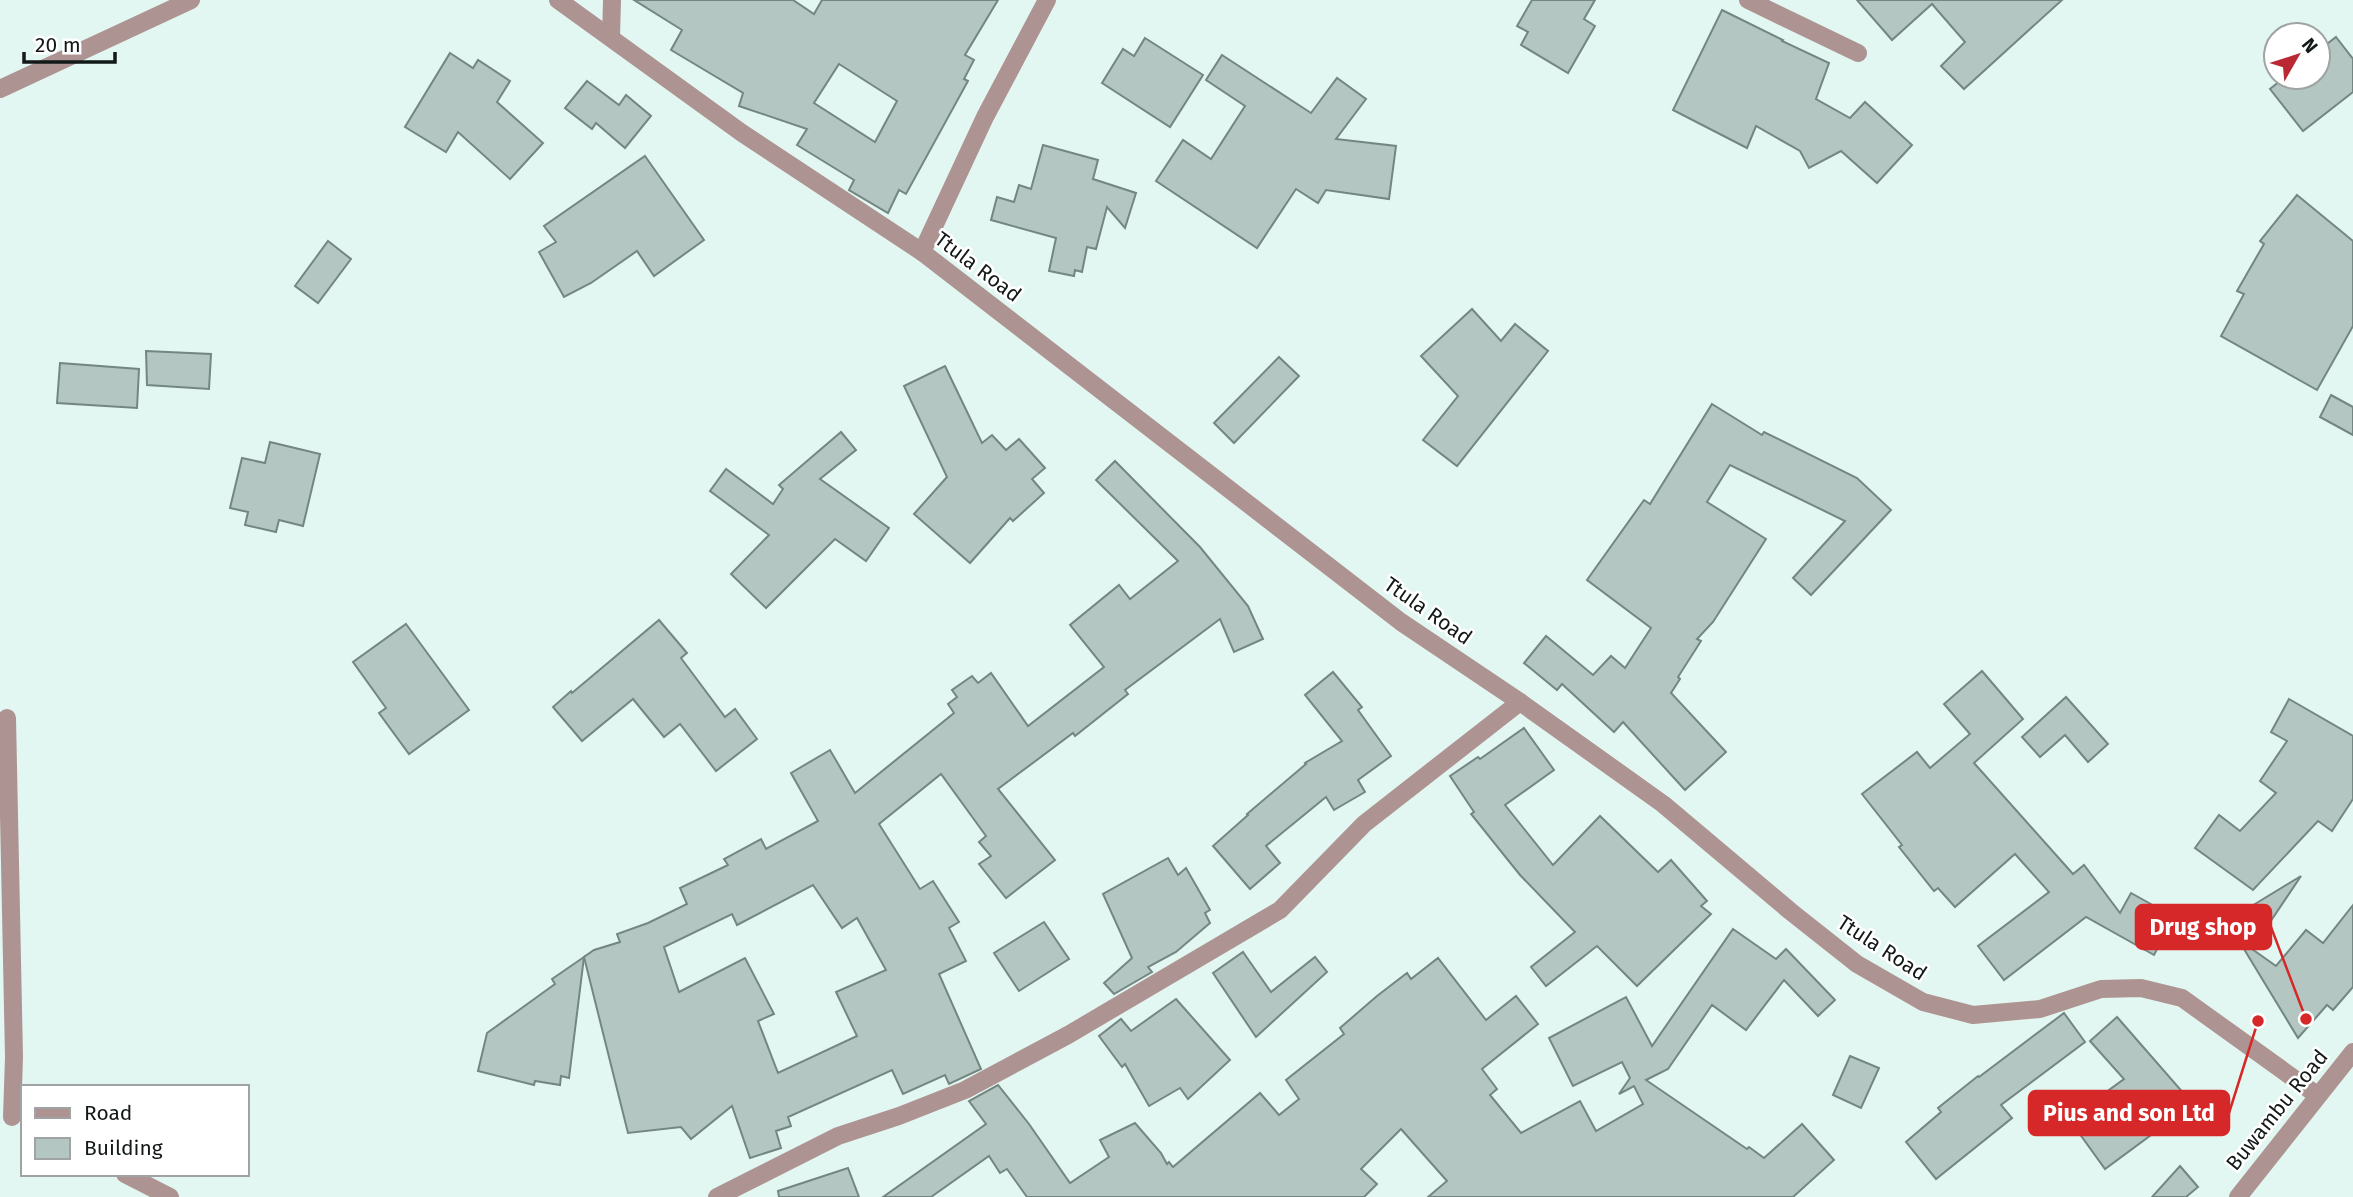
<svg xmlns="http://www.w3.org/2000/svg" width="2353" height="1197" font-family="'Fira Sans',sans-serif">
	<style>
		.building { fill: #b3c6c2; stroke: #748682; stroke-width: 2; fill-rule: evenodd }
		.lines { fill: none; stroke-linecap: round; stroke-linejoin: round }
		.minor { stroke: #ad9492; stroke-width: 18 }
		.labels { text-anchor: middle; stroke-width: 5; stroke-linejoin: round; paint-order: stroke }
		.street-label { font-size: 21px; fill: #121918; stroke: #fff }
		.leader { fill: none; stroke: #d62828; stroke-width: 2.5 }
		.callout-dot { fill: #d62828; stroke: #fff; stroke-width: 2.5 }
		.callout { fill: #d62828; stroke: #d62828; stroke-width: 2.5 }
		.callout-label { font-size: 23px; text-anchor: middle; font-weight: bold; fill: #fff }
	</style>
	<rect width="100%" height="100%" fill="#e3f7f2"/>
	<g class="building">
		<path d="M634 0H793L814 14 822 0H998L965 55 974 60 964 79 968 81 906 194 899 190 888 213 849 190 854 180 797 145 807 129 739 106 743 93 671 50 682 30ZM839 64 897 101 875 142 814 103Z"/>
		<path d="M1532 0H1595L1584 19 1595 26 1568 73 1521 45 1528 32 1517 26Z"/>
		<path d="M1857 0H2062L1964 89 1941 66 1965 42 1932 4 1892 40Z"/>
		<path d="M1722 10 1783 40 1782 41 1829 63 1816 99 1850 118 1865 102 1912 145 1877 183 1841 151 1809 168 1800 151 1756 126 1747 148 1673 110Z"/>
		<path d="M2336 37 2353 59V92L2303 131 2270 89 2285 77H2318V51Z"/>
		<path d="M1145 38 1203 75 1170 127 1102 83 1123 49 1134 56Z"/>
		<path d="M450 53 473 68 478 60 510 81 497 102 543 143 510 179 458 132 446 152 405 127Z"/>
		<path d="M1222 55 1311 113 1337 78 1366 99 1336 139 1396 146 1389 199 1326 190 1318 203 1296 189 1257 248 1156 181 1183 140 1211 159 1245 106 1206 80Z"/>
		<path d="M587 81 619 105 626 95 651 116 625 148 596 123 592 129 565 108Z"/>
		<path d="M1043 145 1098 160 1093 179 1136 193 1125 228 1107 207 1096 249 1087 247 1082 272 1075 270 1074 276 1049 271 1056 238 991 220 997 197 1014 202 1019 185 1031 189Z"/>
		<path d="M645 156 704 240 654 276 637 251 591 283 564 297 539 252 556 242 544 226Z"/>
		<path d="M2297 195 2353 241V326L2317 390 2221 336 2244 294 2237 291 2264 244 2260 241Z"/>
		<path d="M328 241 351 259 318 303 295 286Z"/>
		<path d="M1472 309 1501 341 1515 324 1548 351 1457 466 1423 440 1458 396 1421 356Z"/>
		<path d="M146 351 211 354 209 389 147 385Z"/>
		<path d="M1279 357 1299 376 1234 443 1214 423Z"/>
		<path d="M60 363 139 369 137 408 57 403Z"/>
		<path d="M945 366 982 443 992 435 1006 450 1019 439 1045 468 1032 479 1044 493 1013 521 1010 518 970 563 914 514 947 477 904 386Z"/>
		<path d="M2331 395 2353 407V435L2320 417Z"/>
		<path d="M1712 404 1762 435 1764 432 1857 478 1891 510 1811 595 1793 578 1845 521 1730 465 1707 502 1766 539 1713 622 1697 639 1701 641 1678 677 1680 679 1671 693 1726 752 1685 790 1623 722 1614 732 1562 684 1557 690 1524 663 1546 636 1593 675 1611 656 1625 668 1651 628 1587 580 1644 500 1650 504Z"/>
		<path d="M841 432 856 450 820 479 889 528 866 561 835 539 766 608 731 574 769 535 710 491 726 469 773 504 783 489 779 485Z"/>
		<path d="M270 442 320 454 303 526 279 520 276 532 245 525 248 512 230 508 242 458 265 463Z"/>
		<path d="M1115 461 1200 547 1248 606 1263 639 1234 652 1220 619 1125 690 1128 694 1075 736 1073 733 998 789 1055 860 1006 898 979 864 991 856 979 842 986 836 941 774 879 824 920 889 933 881 959 922 949 928 966 961 939 974 981 1069 949 1084 945 1075 903 1094 892 1070 788 1117 791 1126 776 1131 781 1148 750 1158 732 1106 691 1139 681 1127 628 1133 584 957 594 950 620 942 617 934 648 923 687 904 680 888 728 865 724 859 761 839 766 849 818 821 791 773 830 750 855 793 954 713 948 704 957 697 952 690 972 676 978 683 991 673 1028 726 1104 667 1070 625 1119 585 1130 599 1178 561 1096 480ZM813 885 842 928 857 918 886 970 836 992 857 1036 778 1073 758 1021 774 1014 745 958 679 992 664 947 732 914 737 925Z"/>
		<path d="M659 620 687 653 681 658 725 717 735 709 757 739 716 771 680 724 664 737 633 699 582 741 553 707 571 691 572 693Z"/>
		<path d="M406 624 469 710 409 754 379 713 386 708 353 662Z"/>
		<path d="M1982 671 2023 719 1974 763 2073 874 2084 865 2120 913 2131 893 2174 917 2154 955 2086 917 2004 980 1978 946 2049 892 2015 854 1955 907 1938 888 1934 891 1899 847 1902 845 1862 794 1917 752 1930 768 1970 734 1944 704Z"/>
		<path d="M1333 672 1362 707 1358 710 1391 756 1358 780 1365 792 1334 810 1326 797 1266 846 1280 863 1250 889 1213 846 1248 815 1247 814 1306 764 1305 763 1342 741 1305 695Z"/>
		<path d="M2066 697 2108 744 2088 762 2065 735 2040 757 2022 737Z"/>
		<path d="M2289 699 2353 736V799L2332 831 2318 821 2253 890 2195 848 2219 815 2240 831 2276 793 2260 781 2287 741 2271 732Z"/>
		<path d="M1524 728 1554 770 1505 805 1553 865 1600 816 1658 872 1671 860 1707 901 1701 906 1711 914 1637 986 1597 946 1546 986 1531 967 1575 932 1520 875 1471 814 1474 812 1450 776 1478 757 1480 759Z"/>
		<path d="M1168 858 1178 875 1186 868 1210 910 1205 913 1210 923 1176 952 1148 967 1152 972 1114 994 1104 983 1132 958 1103 894Z"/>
		<path d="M2301 876 2252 949 2276 966 2306 930 2323 943 2353 905V987L2333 1010 2327 1005 2298 1038 2227 921Z"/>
		<path d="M1044 922 1069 959 1019 991 994 953Z"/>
		<path d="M1733 929 1776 959 1786 949 1835 1000 1818 1016 1784 980 1746 1030 1712 1005 1668 1069 1646 1080 1747 1149 1749 1147 1764 1158 1802 1124 1834 1160 1793 1197H1428L1447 1181 1401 1129 1361 1169 1377 1184 1364 1197H1027L1007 1169 1000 1173 989 1156 931 1197H883L986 1124 969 1101 998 1085 1029 1124 1070 1183 1109 1157 1100 1140 1135 1123 1161 1153 1167 1164 1169 1162 1173 1167 1260 1093 1279 1115 1299 1099 1286 1080 1344 1034 1340 1028 1377 996 1407 973 1411 979 1438 958 1486 1020 1516 996 1538 1024 1482 1069 1497 1089 1490 1095 1521 1133 1580 1101 1596 1131 1643 1104 1634 1086 1619 1094 1630 1078 1622 1062 1573 1086 1549 1038 1626 997 1652 1046Z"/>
		<path d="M1243 952 1271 992 1315 957 1327 972 1256 1037 1213 973Z"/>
		<path d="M584 957 569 1078 561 1076 560 1085 535 1081 534 1085 478 1071 487 1033 555 984 552 979Z"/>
		<path d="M1176 999 1230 1060 1188 1099 1180 1088 1149 1106 1125 1064 1122 1067 1099 1036 1121 1019 1131 1031Z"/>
		<path d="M2064 1013 2085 1042 2001 1105 2012 1118 1936 1179 1906 1142 1941 1112 1938 1108 1978 1076 1979 1077Z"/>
		<path d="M2117 1017 2193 1104 2105 1169 2069 1119 2124 1079 2090 1041Z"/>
		<path d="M1850 1056 1879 1068 1861 1108 1833 1095Z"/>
		<path d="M2180 1166 2198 1187 2186 1197H2152Z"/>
		<path d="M848 1168 859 1197H779L778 1191Z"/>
	</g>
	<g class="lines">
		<g class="minor">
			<path d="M558 0 742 133 922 252 1401 622 1520 702 1663 804 1790 911 1857 964 1923 1002 1973 1015 2040 1009 2101 989 2141 988 2182 998 2317 1095"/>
			<path d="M1748 0 1858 53"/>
			<path d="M611 37 612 0"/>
			<path d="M0 89 191 0"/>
			<path d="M922 252 985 117 1047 0"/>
			<path d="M7 718 14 1057 12 1117"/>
			<path d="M125 1174 170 1197"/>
			<path d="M717 1197 838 1136 899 1116 965 1090 1068 1035 1280 910 1364 824 1520 702"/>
			<path d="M2238 1197 2353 1052"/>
		</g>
	</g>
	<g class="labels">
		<g class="street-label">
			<text transform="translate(978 267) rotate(37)" y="7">Ttula Road</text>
			<text transform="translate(1428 611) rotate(35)" y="7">Ttula Road</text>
			<text transform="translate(1882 948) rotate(33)" y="7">Ttula Road</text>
			<text transform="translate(2277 1110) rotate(-51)" y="7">Buwambu Road</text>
		</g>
	</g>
	<path class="leader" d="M2306 1019L2271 927M2258 1021L2229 1113"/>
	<g class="callout-dot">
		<circle cx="2306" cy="1019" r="7"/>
		<circle cx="2258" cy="1021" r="7"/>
	</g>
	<g class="callout">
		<rect x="2136" y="905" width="135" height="44" rx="7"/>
		<rect x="2029" y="1091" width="200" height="44" rx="7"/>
	</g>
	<g class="callout-label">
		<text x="2203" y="935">Drug shop</text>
		<text x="2129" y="1121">Pius and son Ltd</text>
	</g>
	<rect x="21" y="1085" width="228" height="91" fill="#ffffff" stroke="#a0a3a3" stroke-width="2"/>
	<rect x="35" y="1108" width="35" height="10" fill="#ad9492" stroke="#a0a3a3" stroke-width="2"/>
	<text x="84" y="1120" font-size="21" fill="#121918">Road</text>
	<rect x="35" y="1138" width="35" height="21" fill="#b3c6c2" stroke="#a0a3a3" stroke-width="2"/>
	<text x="84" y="1155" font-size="21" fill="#121918">Building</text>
	<g transform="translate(2297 56) rotate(51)"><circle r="33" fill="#ffffff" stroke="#a0a3a3" stroke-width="2"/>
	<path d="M0-5L12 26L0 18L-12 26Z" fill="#ba2933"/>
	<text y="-10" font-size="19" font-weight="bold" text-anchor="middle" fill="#121918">N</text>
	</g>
	<path d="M24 52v10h91v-10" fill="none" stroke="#121918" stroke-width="3.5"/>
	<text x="35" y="52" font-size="21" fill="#121918" stroke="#ffffff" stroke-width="5" paint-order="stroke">20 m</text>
</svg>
